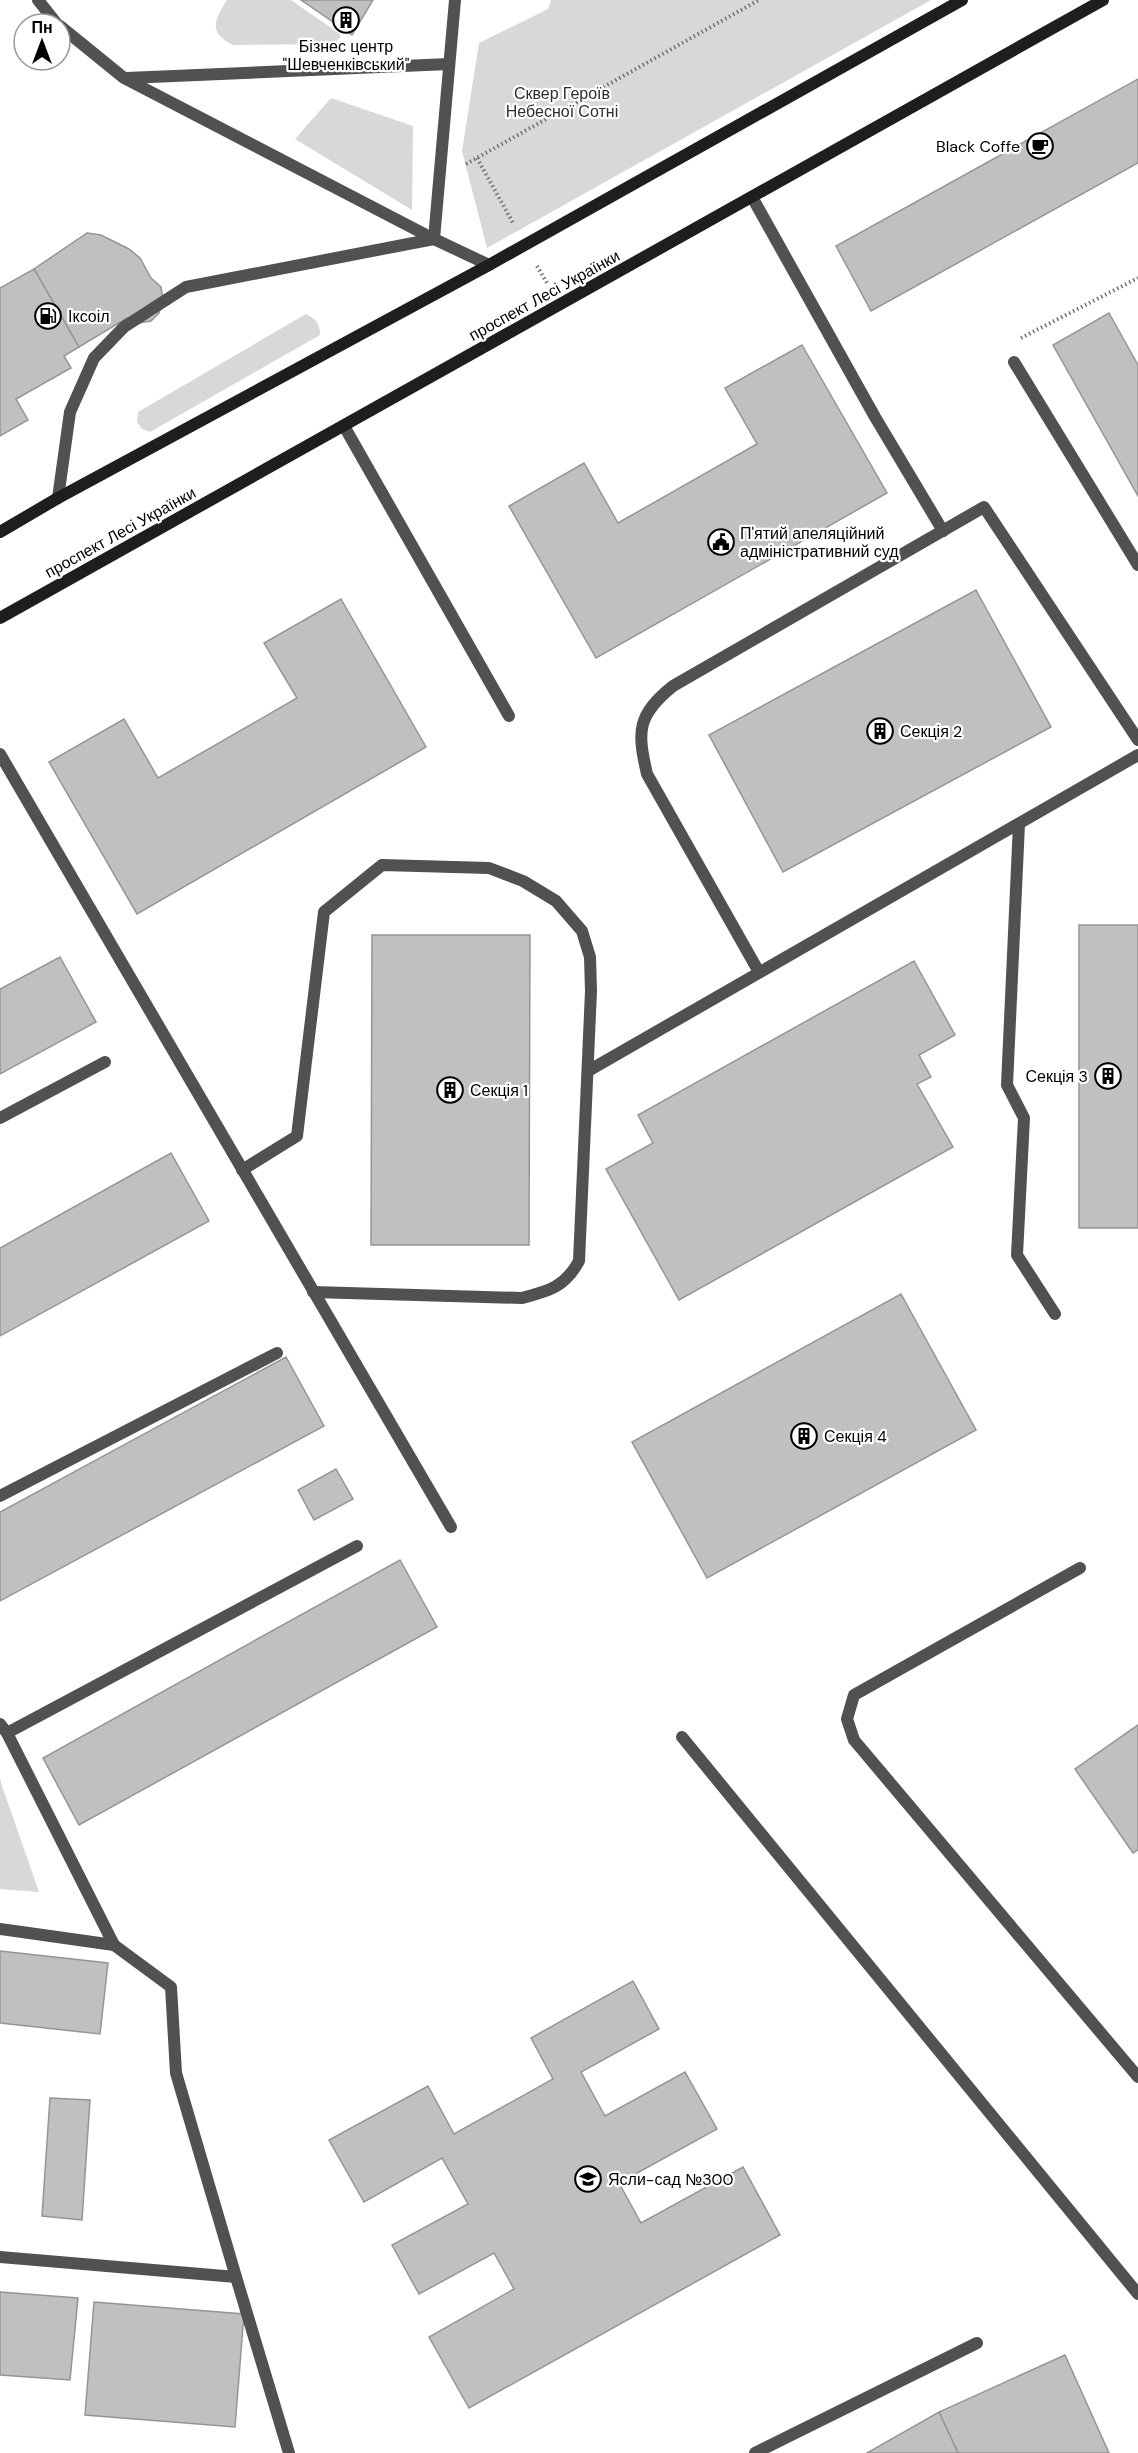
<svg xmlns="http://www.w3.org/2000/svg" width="1138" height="2453" font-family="'DM Sans',sans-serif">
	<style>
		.green { fill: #d8d8d8 }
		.building { fill: #c0c0c0; stroke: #959595; stroke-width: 1.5 }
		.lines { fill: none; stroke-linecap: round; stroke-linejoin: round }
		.path { stroke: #737373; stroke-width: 4; stroke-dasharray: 1.5 3; stroke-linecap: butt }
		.lane { stroke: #515151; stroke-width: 12 }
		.street { stroke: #515151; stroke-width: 12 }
		.secondary { stroke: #1e1e1e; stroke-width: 12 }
		.labels { text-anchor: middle; stroke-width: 4.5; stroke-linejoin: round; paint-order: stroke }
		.poi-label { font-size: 16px; fill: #000; stroke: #fff; text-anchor: start }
		.park-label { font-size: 16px; fill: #2f2f2f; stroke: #fff }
		.street-label { font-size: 16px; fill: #000; stroke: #fff }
	</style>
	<rect width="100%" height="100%" fill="#fff"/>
	<g class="green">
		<path d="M227 0H291L340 34V38L334 43 329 44 233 45C208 33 214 20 227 0Z"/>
		<path d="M551 0H931L487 248 462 151 479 43 548 9Z"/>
		<path d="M331 98 413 126 412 210 295 139Z"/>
		<path d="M306 314C316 319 320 324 320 335L150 432 142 429 137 422 138 412Z"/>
		<path d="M0 1777 1 1783 39 1892 0 1889Z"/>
	</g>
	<g class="building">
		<path d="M301 0H373L352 35Z"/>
		<path d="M1138 79V163L871 311 836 246Z"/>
		<path d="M87 233 101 235 129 249 140 258 151 278 161 287 163 299 159 313 151 321 139 323 127 318 79 347 34 269Z"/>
		<path d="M34 269 79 347 64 356 71 368 16 399 28 420 0 436V288Z"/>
		<path d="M1109 313 1138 365V496L1053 345Z"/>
		<path d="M802 345 887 493 596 658 509 506 584 463 618 523 757 444 725 388Z"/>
		<path d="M976 590 1051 727 783 872 709 735Z"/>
		<path d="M341 599 426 747 137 914 49 762 124 719 158 778 297 698 264 643Z"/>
		<rect x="1079" y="925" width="59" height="303"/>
		<path d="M372 935H530L529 1245H371Z"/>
		<path d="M60 957 96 1022 0 1074V989Z"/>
		<path d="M914 961 955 1035 919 1055 931 1077 917 1084 953 1147 679 1300 606 1169 653 1143 638 1115Z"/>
		<path d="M171 1153 209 1221 0 1336V1248Z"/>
		<path d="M901 1294 976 1430 707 1578 632 1442Z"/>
		<path d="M286 1357 324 1426 0 1601V1512Z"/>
		<path d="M336 1469 353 1499 314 1520 298 1490Z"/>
		<path d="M400 1560 437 1627 79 1825 43 1758Z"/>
		<path d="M1138 1725V1850L1133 1853 1075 1769Z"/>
		<path d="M0 1951 108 1963 100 2034 0 2023Z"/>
		<path d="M633 1981 659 2029 581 2072 605 2116 685 2072 717 2129 619 2183 641 2223 743 2167 780 2235 469 2408 429 2337 514 2289 494 2253 419 2294 392 2245 468 2204 442 2158 364 2202 329 2140 428 2086 454 2134 553 2079 531 2038Z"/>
		<path d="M50 2098 90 2100 82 2220 42 2216Z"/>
		<path d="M0 2292 78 2298 70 2380 0 2375Z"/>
		<path d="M94 2302 244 2314 235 2427 85 2415Z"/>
		<path d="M1065 2355 1109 2453H958L939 2412Z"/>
		<path d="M939 2412 958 2453H867Z"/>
	</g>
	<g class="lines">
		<g class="path">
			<path d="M477 158 513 223"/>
			<path d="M466 164 759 0"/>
			<path d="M537 266 547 283"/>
			<path d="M1021 338 1138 278"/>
		</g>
		<g class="lane">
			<path d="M38 0 57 24"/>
			<path d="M60 26 124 78 434 239 489 265"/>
			<path d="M127 78 449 64"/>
			<path d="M752 197 875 417 943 531"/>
			<path d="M344 426 509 716"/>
			<path d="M58 498 70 412 94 358 124 327 186 287 434 239 455 0"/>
			<path d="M0 754 451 1527"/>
			<path d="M1019 824 1007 1085 1024 1118 1017 1255 1055 1314"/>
			<path d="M759 972 647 774C637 731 637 715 673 686L984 507 1138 740"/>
			<path d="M588 1071 1138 755"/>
			<path d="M0 1118 105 1062"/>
			<path d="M242 1170 297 1136 324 912 382 865 489 868 523 881 556 901 582 931 590 957 591 991 579 1261C565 1287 549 1291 522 1298L313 1292"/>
			<path d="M0 1496 277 1353"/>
			<path d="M1080 1568 854 1695 847 1719 854 1740 1138 2077"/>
			<path d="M0 1724 7 1733 114 1945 171 1987 176 2073 236 2277 0 2257"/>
			<path d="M7 1733 357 1546"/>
			<path d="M682 1737 1138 2294"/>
			<path d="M0 1929 114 1945"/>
			<path d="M755 2453 977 2343"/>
		</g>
		<g class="street">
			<path d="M1014 362 1138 565"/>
			<path d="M236 2277 289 2453"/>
		</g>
		<g class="secondary">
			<path d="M0 532 58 498 489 265 962 0"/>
			<path d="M0 618 1103 0"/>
		</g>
	</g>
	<defs>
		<g id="building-ring" transform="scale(1.35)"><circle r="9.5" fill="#fff" stroke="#000" stroke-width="1.5"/><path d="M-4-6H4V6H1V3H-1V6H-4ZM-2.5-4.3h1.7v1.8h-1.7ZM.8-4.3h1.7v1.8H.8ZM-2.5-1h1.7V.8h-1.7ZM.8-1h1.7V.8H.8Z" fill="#000"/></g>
		<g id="cafe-ring" transform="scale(1.35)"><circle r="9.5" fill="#fff" stroke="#000" stroke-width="1.5"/><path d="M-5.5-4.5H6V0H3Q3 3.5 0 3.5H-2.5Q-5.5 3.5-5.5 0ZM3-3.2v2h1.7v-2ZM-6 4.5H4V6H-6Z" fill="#000"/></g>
		<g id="fuel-ring" transform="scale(1.35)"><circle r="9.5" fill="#fff" stroke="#000" stroke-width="1.5"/><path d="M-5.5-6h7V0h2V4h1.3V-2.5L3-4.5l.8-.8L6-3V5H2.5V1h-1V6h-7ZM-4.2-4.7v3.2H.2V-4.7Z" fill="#000"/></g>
		<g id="civic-ring" transform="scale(1.35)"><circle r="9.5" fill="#fff" stroke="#000" stroke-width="1.5"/><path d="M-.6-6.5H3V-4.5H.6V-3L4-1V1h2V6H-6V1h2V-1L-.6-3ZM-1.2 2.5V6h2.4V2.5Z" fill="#000"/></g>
		<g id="school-ring" transform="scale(1.35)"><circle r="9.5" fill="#fff" stroke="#000" stroke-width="1.5"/><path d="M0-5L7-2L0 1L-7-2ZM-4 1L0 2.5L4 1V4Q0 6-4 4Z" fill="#000"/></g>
	</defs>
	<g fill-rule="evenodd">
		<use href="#building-ring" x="346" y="20"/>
		<use href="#cafe-ring" x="1040" y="146"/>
		<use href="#fuel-ring" x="48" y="316"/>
		<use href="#civic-ring" x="721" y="542"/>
		<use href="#building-ring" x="880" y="731"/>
		<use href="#building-ring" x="1108" y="1076"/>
		<use href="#building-ring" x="450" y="1090"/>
		<use href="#building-ring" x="804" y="1436"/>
		<use href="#school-ring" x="588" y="2179"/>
	</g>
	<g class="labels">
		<g class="poi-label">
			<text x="346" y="52" text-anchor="middle">Бізнес центр<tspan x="346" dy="18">"Шевченківський"</tspan></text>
			<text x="1020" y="152" text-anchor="end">Black Coffe</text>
			<text x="68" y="322">Іксоіл</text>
			<text x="740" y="539">П'ятий апеляційний<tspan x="740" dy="18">адміністративний суд</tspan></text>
			<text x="900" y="737">Секція 2</text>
			<text x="1088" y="1082" text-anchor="end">Секція 3</text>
			<text x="470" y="1096">Секція 1</text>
			<text x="824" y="1442">Секція 4</text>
			<text x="608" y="2185">Ясли-сад №300</text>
		</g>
		<g class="park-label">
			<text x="562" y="99">Сквер Героїв<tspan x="562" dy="18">Небесної Сотні</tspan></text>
		</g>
		<g class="street-label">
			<text transform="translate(544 295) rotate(-29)" y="6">проспект Лесі Українки</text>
			<text transform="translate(120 532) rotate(-29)" y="6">проспект Лесі Українки</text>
		</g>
	</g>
	<g transform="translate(42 42)"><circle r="28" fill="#ffffff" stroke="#999999" stroke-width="1.5"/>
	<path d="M0-4.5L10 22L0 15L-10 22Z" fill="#000000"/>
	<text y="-9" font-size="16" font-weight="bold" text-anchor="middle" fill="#000000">Пн</text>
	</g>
</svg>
